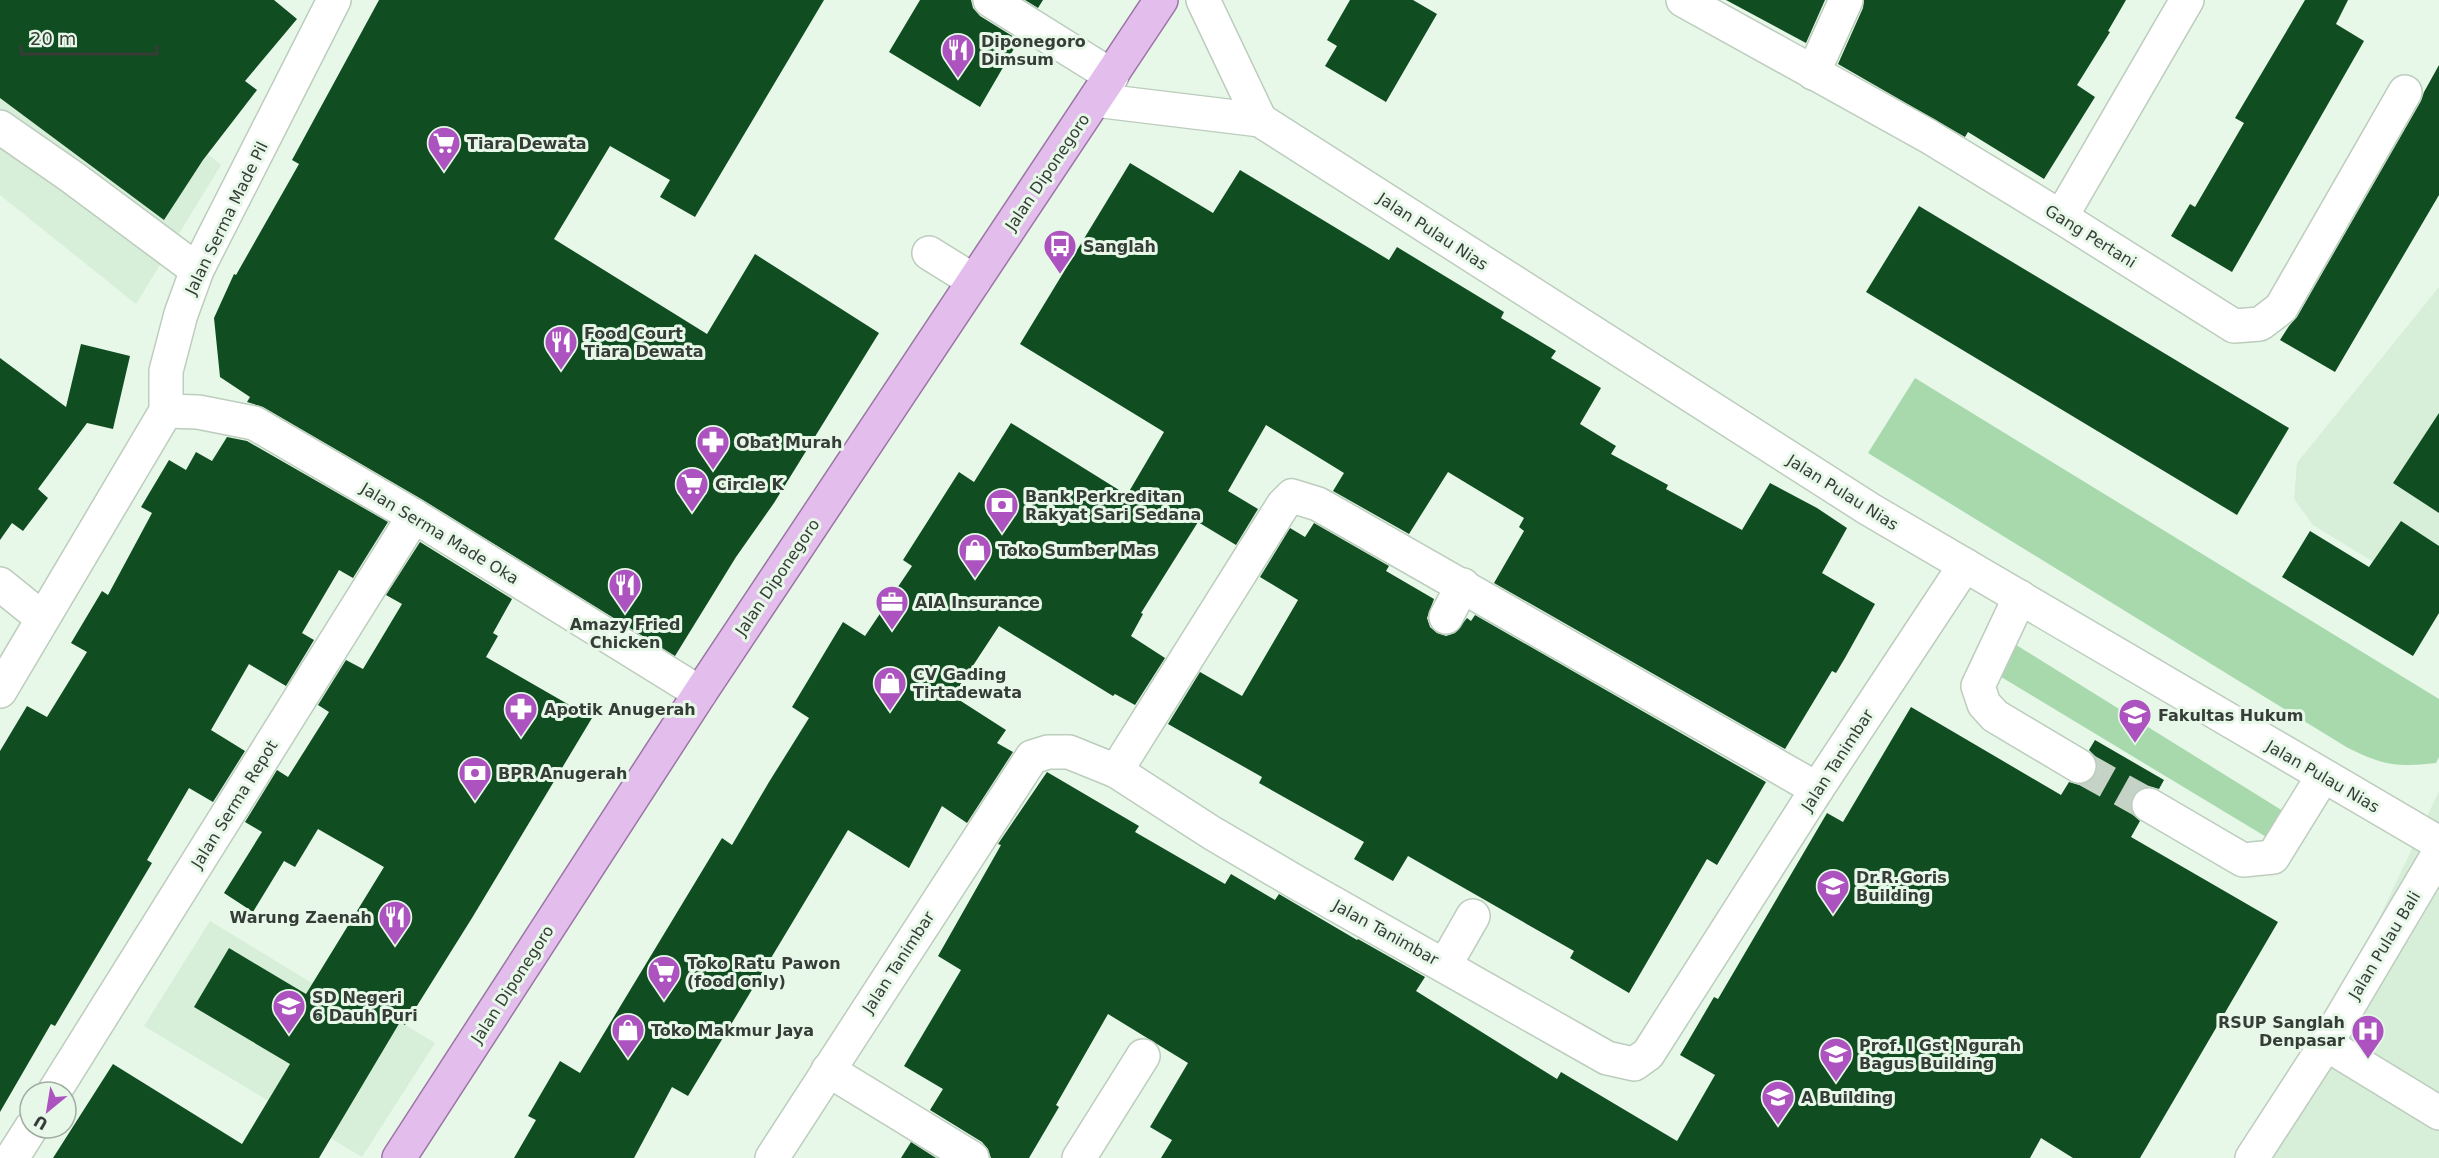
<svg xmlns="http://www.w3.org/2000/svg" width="2439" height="1158" font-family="'DejaVu Sans',sans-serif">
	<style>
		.built { fill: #d7eed9 }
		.green { fill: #a7d9ad }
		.building { fill: #104d21 }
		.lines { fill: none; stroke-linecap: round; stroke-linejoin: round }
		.minor-tunnel { stroke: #c4d3c5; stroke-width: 33; stroke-dasharray: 33 16; stroke-linecap: butt }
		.minor-casing { stroke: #bcccbd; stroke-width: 36 }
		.major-casing { stroke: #9b75a4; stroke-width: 36 }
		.minor { stroke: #fff; stroke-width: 33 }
		.major { stroke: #e3beec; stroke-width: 33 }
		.labels { text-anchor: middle; stroke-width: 6; stroke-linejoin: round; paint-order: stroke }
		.poi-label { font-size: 16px; font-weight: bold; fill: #363d37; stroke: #e7f8e9; text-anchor: start }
		.street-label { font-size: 16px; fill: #363d37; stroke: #e7f8e9 }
	</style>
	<rect width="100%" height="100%" fill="#e7f8e9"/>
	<g class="built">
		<path d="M0 0H16L221 165 136 304 0 195Z"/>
		<path d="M2439 287V602L2313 525 2294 499 2297 463Z"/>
		<path d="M2439 791V1158H2236L2359 961Z"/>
		<path d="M210 921 312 983 319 973 435 1043 362 1157 144 1026Z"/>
	</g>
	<g class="green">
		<path d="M1915 378 2439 699V757L2436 763C2395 767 2385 766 2348 748L1868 453Z"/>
		<path d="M2005 638 2283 811 2268 838 1988 669Z"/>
	</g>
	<g class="building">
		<path d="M0 0H274L297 19 245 81 257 90 203 160 164 220 0 98Z"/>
		<path d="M379 0H824L695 217 660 197 670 180 610 146 554 239 707 334 755 254 879 333 774 503 736 557 675 656 423 500 263 407 247 402 250 397 220 377 214 318 234 274 236 275 299 164 292 160Z"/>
		<path d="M920 0H971L973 8 980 16 1019 40 980 107 889 52Z"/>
		<path d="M1025 0H1043L1038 8Z"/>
		<path d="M1350 0H1413L1437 14 1386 102 1325 66 1337 46 1327 40Z"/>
		<path d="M1726 0H1825L1806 43Z"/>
		<path d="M1864 0H2126L2108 31 2110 32 2077 85 2095 97 2044 179 1968 132 1965 137 1838 64 1863 8Z"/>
		<path d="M2305 0H2348L2336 24 2364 41 2232 272 2171 236 2190 204 2195 207 2244 123 2235 118Z"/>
		<path d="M2439 65V195L2335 372 2280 340 2289 326 2297 317 2421 101 2424 92Z"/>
		<path d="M1130 163 1213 213 1240 170 1389 260 1397 247 1504 312 1501 318 1556 351 1551 358 1601 388 1580 424 1616 446 1611 454 1668 485 1666 489 1742 530 1770 483 1817 508 1847 528 1822 573 1875 604 1845 658 1836 673 1832 671 1785 749 1494 583 1524 531 1519 527 1524 518 1448 472 1409 534 1333 491 1344 473 1266 425 1228 491 1258 509 1236 545 1198 522 1141 613 1143 614 1131 636 1165 658 1135 705 1115 694 1113 696 999 626 953 696 1006 730 997 743 1013 752 967 823 942 806 909 868 848 830 688 1096 672 1087 634 1158H514L536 1120 528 1116 560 1061 580 1073 722 838 732 845 769 782 809 718 792 707 843 622 865 636 912 566 903 560 959 472 974 482 1011 423 1127 495 1164 432 1020 344Z"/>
		<path d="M1919 206 2289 428 2237 515 1866 292Z"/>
		<path d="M81 344 130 356 113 429 87 423 38 489 48 498 23 531 12 523 0 540V358L66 407Z"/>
		<path d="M2439 413V513L2393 483Z"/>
		<path d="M227 437 247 441 388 522 353 578 339 570 302 633 314 640 286 686 249 664 211 730 245 751 213 802 189 788 147 860 152 863 55 1026 51 1024 0 1112V751L27 706 47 717 87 652 71 643 102 591 108 595 152 513 141 507 169 460 186 470 196 452 212 461Z"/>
		<path d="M2401 521 2439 546V613L2413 656 2282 577 2310 531 2369 567Z"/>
		<path d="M1314 523 1389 566 1386 571 1434 599 1427 618 1430 627 1437 633 1446 636 1455 633 1467 618 1471 621 1475 615 1766 782 1717 865 1707 859 1629 993 1570 958 1574 951 1408 856 1393 881 1354 859 1364 842 1259 783 1262 777 1168 724 1200 672 1242 696 1298 600 1260 577 1290 528 1305 537Z"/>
		<path d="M420 542 512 599 493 633 498 636 486 657 592 718 472 918 405 1025 400 1022 319 1158H53L113 1064 242 1144 290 1064 194 1007 229 948 306 994 384 867 318 829 295 867 284 861 253 912 224 893 262 832 245 822 277 770 288 777 329 712 318 705 346 660 363 669 402 604 386 595Z"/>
		<path d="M1911 707 2061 795 2069 782 2079 785 2089 782 2095 776 2098 766 2095 756 2089 750 2095 740 2164 780 2159 789 2149 786 2139 789 2133 795 2130 805 2133 815 2140 821 2131 837 2278 922 2140 1158H2073L2041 1138 2030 1158H1161L1172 1140 1150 1127 1188 1063 1108 1014 1056 1105 1059 1107 1029 1158H991L988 1149 982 1142 930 1110 943 1089 904 1066 961 970 938 956 1001 845 998 844 1047 772 1139 826 1135 832 1225 884 1231 874 1275 900 1279 894 1357 940 1358 939 1425 977 1416 991 1557 1079 1561 1072 1677 1141 1715 1075 1680 1055 1714 997 1718 999 1827 813 1843 822Z"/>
		<path d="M911 1142 936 1158H901Z"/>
	</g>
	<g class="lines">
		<path class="minor-tunnel" d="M2079 766 2149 805"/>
		<g class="minor-casing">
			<g id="minor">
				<path d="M990 0 1112 76"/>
				<path d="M1203 0 1260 120"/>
				<path d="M1683 0 1928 136 2061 217 2234 326 2260 324 2281 308 2405 92"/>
				<path d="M1813 73 1846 0"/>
				<path d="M1095 100 1260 120 1869 509 2439 843"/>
				<path d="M0 127 72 177 197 270"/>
				<path d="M2061 217 2187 0"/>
				<path d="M929 253 974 281"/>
				<path d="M166 411 198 412 254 423 414 516 700 693"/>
				<path d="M0 584 42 618"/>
				<path d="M2020 597 1978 686 1984 704 1995 716 2079 766"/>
				<path d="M1446 617 1463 585"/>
				<path d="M0 691 166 411V371L181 314 197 270 334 0"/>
				<path d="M1116 771 1283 505 1292 496 1318 504 1817 789"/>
				<path d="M2149 805 2243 860 2273 857 2323 776"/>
				<path d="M1445 965 1473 916"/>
				<path d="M2326 1044 2439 1113"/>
				<path d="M828 1070 972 1158"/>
				<path d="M54 1092 414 516"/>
				<path d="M12 1158 31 1128"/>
				<path d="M772 1158 1032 757 1048 752H1069L1116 771 1212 833 1294 881 1607 1058 1634 1064 1648 1054 1817 789 1965 565"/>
				<path d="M1079 1158 1143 1056"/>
				<path d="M2252 1158 2326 1044 2439 853"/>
			</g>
		</g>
		<g class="major-casing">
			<path id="major" d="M399 1158 700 693 1161 0"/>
		</g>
		<use href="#minor" class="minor"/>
		<use href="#major" class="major"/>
	</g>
	<defs>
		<g id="restaurant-pin" transform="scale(1.725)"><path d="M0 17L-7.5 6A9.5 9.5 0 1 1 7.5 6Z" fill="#ac53bf" stroke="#e7f8e9"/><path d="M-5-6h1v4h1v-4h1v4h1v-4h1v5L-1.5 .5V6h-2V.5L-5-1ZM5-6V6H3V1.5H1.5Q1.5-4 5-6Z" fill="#fff"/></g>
		<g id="supermarket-pin" transform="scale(1.725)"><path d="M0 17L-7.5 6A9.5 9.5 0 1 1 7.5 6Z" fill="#ac53bf" stroke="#e7f8e9"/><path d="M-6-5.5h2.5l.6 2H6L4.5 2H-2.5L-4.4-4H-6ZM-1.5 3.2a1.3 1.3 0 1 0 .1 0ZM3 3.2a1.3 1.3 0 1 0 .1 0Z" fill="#fff"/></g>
		<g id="bus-pin" transform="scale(1.725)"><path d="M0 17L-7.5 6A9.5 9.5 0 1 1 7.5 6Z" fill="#ac53bf" stroke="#e7f8e9"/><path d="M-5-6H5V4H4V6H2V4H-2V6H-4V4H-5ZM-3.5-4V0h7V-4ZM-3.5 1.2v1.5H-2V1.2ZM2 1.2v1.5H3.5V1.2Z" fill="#fff"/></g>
		<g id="pharmacy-pin" transform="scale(1.725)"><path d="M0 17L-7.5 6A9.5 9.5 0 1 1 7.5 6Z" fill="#ac53bf" stroke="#e7f8e9"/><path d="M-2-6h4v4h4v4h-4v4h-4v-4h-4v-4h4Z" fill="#fff"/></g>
		<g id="bank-pin" transform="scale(1.725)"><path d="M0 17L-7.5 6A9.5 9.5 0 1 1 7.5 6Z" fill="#ac53bf" stroke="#e7f8e9"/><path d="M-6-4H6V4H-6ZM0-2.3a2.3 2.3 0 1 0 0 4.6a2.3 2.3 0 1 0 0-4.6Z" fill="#fff"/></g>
		<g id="shop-pin" transform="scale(1.725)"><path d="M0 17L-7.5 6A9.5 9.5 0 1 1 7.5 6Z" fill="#ac53bf" stroke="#e7f8e9"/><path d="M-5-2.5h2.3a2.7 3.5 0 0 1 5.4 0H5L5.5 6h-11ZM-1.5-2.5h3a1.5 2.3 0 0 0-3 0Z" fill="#fff"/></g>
		<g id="office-pin" transform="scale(1.725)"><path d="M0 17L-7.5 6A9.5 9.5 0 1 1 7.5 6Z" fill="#ac53bf" stroke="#e7f8e9"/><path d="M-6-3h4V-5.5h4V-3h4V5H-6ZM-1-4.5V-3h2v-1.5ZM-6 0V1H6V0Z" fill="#fff"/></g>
		<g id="university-pin" transform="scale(1.725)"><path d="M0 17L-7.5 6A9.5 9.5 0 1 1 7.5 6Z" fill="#ac53bf" stroke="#e7f8e9"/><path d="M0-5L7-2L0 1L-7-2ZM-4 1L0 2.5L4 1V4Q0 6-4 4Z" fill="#fff"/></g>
		<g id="school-pin" transform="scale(1.725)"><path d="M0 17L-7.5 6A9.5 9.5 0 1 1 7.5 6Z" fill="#ac53bf" stroke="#e7f8e9"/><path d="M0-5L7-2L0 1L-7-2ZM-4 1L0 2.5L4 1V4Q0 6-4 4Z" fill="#fff"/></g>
		<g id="hospital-pin" transform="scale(1.725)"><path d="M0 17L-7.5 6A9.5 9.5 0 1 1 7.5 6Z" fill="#ac53bf" stroke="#e7f8e9"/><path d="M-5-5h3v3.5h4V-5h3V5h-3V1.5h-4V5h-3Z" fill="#fff"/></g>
	</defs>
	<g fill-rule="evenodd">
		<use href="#restaurant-pin" x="958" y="50"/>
		<use href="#supermarket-pin" x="444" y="143"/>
		<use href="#bus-pin" x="1060" y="246"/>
		<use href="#restaurant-pin" x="561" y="342"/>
		<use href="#pharmacy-pin" x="713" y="442"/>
		<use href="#supermarket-pin" x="692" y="484"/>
		<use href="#bank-pin" x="1002" y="505"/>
		<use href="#shop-pin" x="975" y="550"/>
		<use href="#restaurant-pin" x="625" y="585"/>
		<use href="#office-pin" x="892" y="602"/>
		<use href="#shop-pin" x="890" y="683"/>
		<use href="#pharmacy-pin" x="521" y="709"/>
		<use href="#university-pin" x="2135" y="715"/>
		<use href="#bank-pin" x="475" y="773"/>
		<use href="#university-pin" x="1833" y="886"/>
		<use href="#restaurant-pin" x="395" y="917"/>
		<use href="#supermarket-pin" x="664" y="972"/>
		<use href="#school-pin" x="289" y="1006"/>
		<use href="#shop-pin" x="628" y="1030"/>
		<use href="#hospital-pin" x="2368" y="1031"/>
		<use href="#university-pin" x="1836" y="1054"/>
		<use href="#university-pin" x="1778" y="1097"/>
	</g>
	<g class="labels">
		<g class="poi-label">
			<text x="981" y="47">Diponegoro<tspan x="981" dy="18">Dimsum</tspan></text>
			<text x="467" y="149">Tiara Dewata</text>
			<text x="1083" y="252">Sanglah</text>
			<text x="584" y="339">Food Court<tspan x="584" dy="18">Tiara Dewata</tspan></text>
			<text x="736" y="448">Obat Murah</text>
			<text x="715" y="490">Circle K</text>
			<text x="1025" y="502">Bank Perkreditan<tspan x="1025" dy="18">Rakyat Sari Sedana</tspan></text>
			<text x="998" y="556">Toko Sumber Mas</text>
			<text x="915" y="608">AIA Insurance</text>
			<text x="625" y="630" text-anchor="middle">Amazy Fried<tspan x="625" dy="18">Chicken</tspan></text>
			<text x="913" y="680">CV Gading<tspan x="913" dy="18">Tirtadewata</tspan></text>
			<text x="544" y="715">Apotik Anugerah</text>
			<text x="2158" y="721">Fakultas Hukum</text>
			<text x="498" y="779">BPR Anugerah</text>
			<text x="1856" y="883">Dr.R.Goris<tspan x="1856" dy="18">Building</tspan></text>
			<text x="372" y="923" text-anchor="end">Warung Zaenah</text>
			<text x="687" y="969">Toko Ratu Pawon<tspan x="687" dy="18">(food only)</tspan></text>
			<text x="312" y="1003">SD Negeri<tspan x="312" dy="18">6 Dauh Puri</tspan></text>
			<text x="2345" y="1028" text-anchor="end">RSUP Sanglah<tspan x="2345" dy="18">Denpasar</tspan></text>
			<text x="651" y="1036">Toko Makmur Jaya</text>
			<text x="1859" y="1051">Prof. I Gst Ngurah<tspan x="1859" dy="18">Bagus Building</tspan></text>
			<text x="1801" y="1103">A Building</text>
		</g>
		<g class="street-label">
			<text transform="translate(1047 172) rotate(-56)" y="6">Jalan Diponegoro</text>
			<text transform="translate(226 218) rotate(-64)" y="6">Jalan Serma Made Pil</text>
			<text transform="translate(1433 231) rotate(33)" y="6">Jalan Pulau Nias</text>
			<text transform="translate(2091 236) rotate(32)" y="6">Gang Pertani</text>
			<text transform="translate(1843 492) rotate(32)" y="6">Jalan Pulau Nias</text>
			<text transform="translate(440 533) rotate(31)" y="6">Jalan Serma Made Oka</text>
			<text transform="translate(777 577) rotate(-56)" y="6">Jalan Diponegoro</text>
			<text transform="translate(1837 760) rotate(-57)" y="6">Jalan Tanimbar</text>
			<text transform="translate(2323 776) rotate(30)" y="6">Jalan Pulau Nias</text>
			<text transform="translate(234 804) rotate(-58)" y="6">Jalan Serma Repot</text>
			<text transform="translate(1386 932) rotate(29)" y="6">Jalan Tanimbar</text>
			<text transform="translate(2384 945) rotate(-59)" y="6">Jalan Pulau Bali</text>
			<text transform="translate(898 962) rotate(-57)" y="6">Jalan Tanimbar</text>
			<text transform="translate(512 984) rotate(-57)" y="6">Jalan Diponegoro</text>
		</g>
	</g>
	<g transform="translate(48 1110) rotate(210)"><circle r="28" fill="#e7f8e9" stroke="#a0ada2" stroke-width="1.5"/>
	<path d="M0-4.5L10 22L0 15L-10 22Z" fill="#ac53bf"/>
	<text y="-9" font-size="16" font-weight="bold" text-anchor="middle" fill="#363d37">U</text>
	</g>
	<path d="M21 45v9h136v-9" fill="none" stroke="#363d37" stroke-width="3"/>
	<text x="30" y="45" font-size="18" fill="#363d37" stroke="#e7f8e9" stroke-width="4.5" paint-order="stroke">20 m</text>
</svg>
